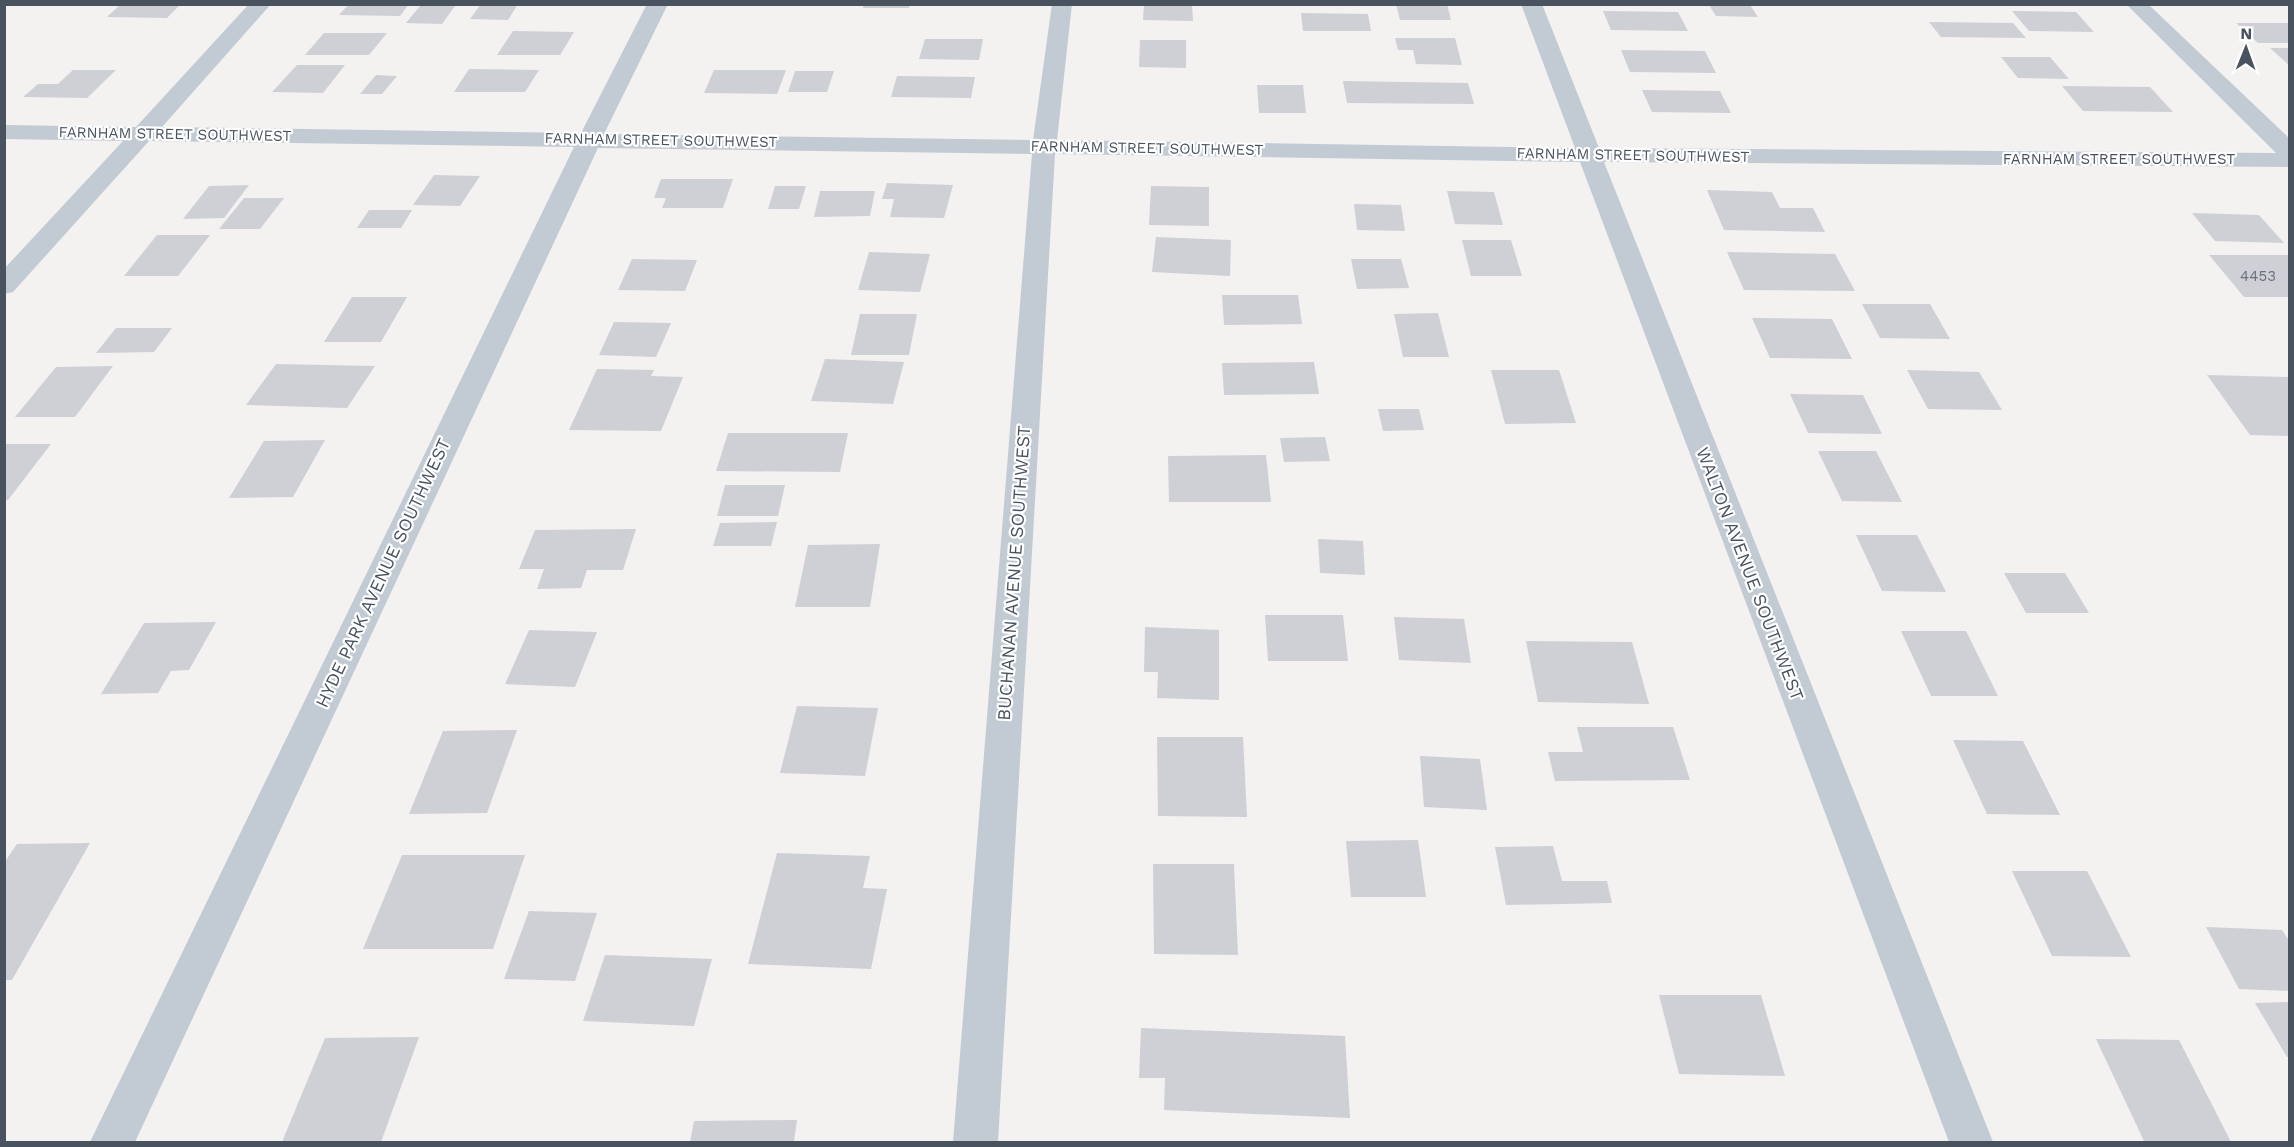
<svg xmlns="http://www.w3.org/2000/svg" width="2294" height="1147" font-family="'Work Sans',sans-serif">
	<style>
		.building { fill: #ced0d6 }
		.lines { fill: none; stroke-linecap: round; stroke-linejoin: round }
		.minor { fill: #c2cbd3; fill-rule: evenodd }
		.labels { text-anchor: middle; stroke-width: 4.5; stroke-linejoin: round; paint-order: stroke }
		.far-street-label { font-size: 15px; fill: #49535f; stroke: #fff }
		.number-label { font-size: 15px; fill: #6a727d }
		.street-label { font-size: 18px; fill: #49535f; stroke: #fff }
	</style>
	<rect width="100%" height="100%" fill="#f4f1f1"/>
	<g class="building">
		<path d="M121 4H181L167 18 107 17Z"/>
		<path d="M349 4H409L400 16 339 15Z"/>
		<path d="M481 4H518L508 20 470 19Z"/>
		<path d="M864 4H910L909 8H863Z"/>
		<path d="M1144 4H1192L1193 21 1143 20Z"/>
		<path d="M1396 4H1447L1451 20H1400Z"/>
		<path d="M1709 5H1750L1758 17 1716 16Z"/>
		<path d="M420 6H455L442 24 406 23Z"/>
		<path d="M1603 11 1678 12 1688 31 1611 30Z"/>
		<path d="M2012 11 2076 12 2094 32 2029 31Z"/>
		<path d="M1301 13 1368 14 1371 31H1303Z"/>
		<path d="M1929 22 2013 23 2026 38 1941 37Z"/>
		<path d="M2236 23H2290V43H2258Z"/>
		<path d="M513 31 574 32 560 55H497Z"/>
		<path d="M324 33H387L369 55H305Z"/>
		<path d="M1395 38H1455L1462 65 1416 64 1413 50H1398Z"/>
		<path d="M925 39H983L979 60 919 59Z"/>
		<path d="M1140 40H1186V68L1139 67Z"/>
		<path d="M2270 48H2290V66Z"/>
		<path d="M1621 50 1705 51 1716 73 1630 72Z"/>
		<path d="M2001 57H2050L2069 79 2018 78Z"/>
		<path d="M297 65H345L323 93 272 92Z"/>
		<path d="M469 69 539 70 525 92H454Z"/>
		<path d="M73 70H116L87 98 23 97 38 84H58Z"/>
		<path d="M714 70H786L777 94 704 93Z"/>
		<path d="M795 71H834L827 92H788Z"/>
		<path d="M376 75 397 76 382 94H360Z"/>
		<path d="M897 76 975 77 971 98 891 97Z"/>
		<path d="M1343 81 1468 83 1474 104 1347 103Z"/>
		<path d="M1257 85H1303L1306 113H1259Z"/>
		<path d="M2062 86 2150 87 2173 112 2083 111Z"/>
		<path d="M1642 90 1720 91 1731 113 1652 112Z"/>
		<path d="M434 175 480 176 460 206 413 205Z"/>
		<path d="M661 179H733L723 208H662L666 198H654Z"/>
		<path d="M887 183 953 185 944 218 890 217 894 199H882Z"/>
		<path d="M249 185 224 218 183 219 209 186Z"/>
		<path d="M775 186H806L799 209H768Z"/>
		<path d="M1151 186 1209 187V226L1149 225Z"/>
		<path d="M1707 190 1772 192 1780 208H1813L1825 232 1724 230Z"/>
		<path d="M820 191H875L870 216 814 217Z"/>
		<path d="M1447 191 1494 192 1503 225 1455 224Z"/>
		<path d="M244 198H284L260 229H219Z"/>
		<path d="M1354 204 1401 205 1405 231 1357 230Z"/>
		<path d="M369 210H412L401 228H357Z"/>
		<path d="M2192 213 2259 215 2284 243 2215 241Z"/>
		<path d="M157 235H210L178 276H124Z"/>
		<path d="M1156 237 1231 240 1230 276 1152 272Z"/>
		<path d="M1462 240H1511L1522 276H1471Z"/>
		<path d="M869 252 930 254 920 292 858 290Z"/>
		<path d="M1727 252 1835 254 1855 291 1744 290Z"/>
		<path d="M2209 255H2290V297H2244Z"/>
		<path d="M632 259 697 260 685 291 618 290Z"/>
		<path d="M1351 259H1401L1409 288 1357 289Z"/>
		<path d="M1222 295H1298L1302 324 1224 325Z"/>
		<path d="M352 297H407L381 342H324Z"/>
		<path d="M1862 304H1930L1950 339 1880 338Z"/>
		<path d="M1438 313 1449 357H1403L1394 314Z"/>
		<path d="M860 314H917L909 355H851Z"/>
		<path d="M1752 318 1832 319 1852 359 1770 358Z"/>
		<path d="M614 322 671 323 656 357 599 355Z"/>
		<path d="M116 328H172L154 352 96 353Z"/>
		<path d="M825 359 904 362 893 404 811 401Z"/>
		<path d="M1314 362 1319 394 1224 395 1222 363Z"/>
		<path d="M276 364 375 366 347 408 246 405Z"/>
		<path d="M113 366 75 417H15L56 367Z"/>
		<path d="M597 369 654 370 651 376 683 377 661 431 569 430Z"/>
		<path d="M1491 370H1559L1576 423 1505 424Z"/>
		<path d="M1907 370 1979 372 2002 410 1928 409Z"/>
		<path d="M2207 375 2290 377V436L2250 435Z"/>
		<path d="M1790 394 1863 395 1882 434 1808 433Z"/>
		<path d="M1378 409H1419L1424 430 1383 431Z"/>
		<path d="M728 433H848L840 472 716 471Z"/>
		<path d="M1325 437 1330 461 1284 462 1280 438Z"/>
		<path d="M325 440 293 497 229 498 264 441Z"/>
		<path d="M4 444H51L8 500 4 501Z"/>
		<path d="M1818 451H1876L1902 502 1842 501Z"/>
		<path d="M1266 455 1271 502H1169L1168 456Z"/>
		<path d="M725 485H785L778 516H717Z"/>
		<path d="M777 522 771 546H713L720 523Z"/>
		<path d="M636 529 623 570H587L581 588 537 589 544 569H519L535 530Z"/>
		<path d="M1856 535H1917L1946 592 1882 591Z"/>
		<path d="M1318 539 1363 541 1365 575 1320 573Z"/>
		<path d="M880 544 870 607H795L808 545Z"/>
		<path d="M2004 573H2065L2089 613H2026Z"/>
		<path d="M1265 615H1343L1348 661H1268Z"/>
		<path d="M1394 617 1464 619 1471 663 1399 660Z"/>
		<path d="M216 622 189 670 171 671 158 693 101 694 144 623Z"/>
		<path d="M1145 627 1219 630V700L1157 698 1158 672H1144Z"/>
		<path d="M529 630 597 632 575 687 505 684Z"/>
		<path d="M1901 631H1966L1998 696H1931Z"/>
		<path d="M1526 641 1632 642 1649 704 1538 702Z"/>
		<path d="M797 706 878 708 865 776 780 773Z"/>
		<path d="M1577 727H1673L1690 780 1555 781 1548 752H1583Z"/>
		<path d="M517 730 487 813 409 814 443 731Z"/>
		<path d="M1157 737H1243L1247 817 1158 816Z"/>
		<path d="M1953 740 2023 741 2060 815 1987 814Z"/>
		<path d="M1420 756 1480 759 1487 810 1424 807Z"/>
		<path d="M1418 840 1426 897H1351L1346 841Z"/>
		<path d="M90 843 12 980H4V863L17 844Z"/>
		<path d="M1553 846 1562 881H1607L1612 903 1506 905 1495 847Z"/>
		<path d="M777 853 870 856 863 888 887 889 871 969 748 964Z"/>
		<path d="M402 855H525L493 949H363Z"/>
		<path d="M1153 864H1234L1238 955 1154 954Z"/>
		<path d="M2012 871H2087L2131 957 2052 956Z"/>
		<path d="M529 911 597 913 575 981 504 979Z"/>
		<path d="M2206 927 2282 930 2290 942V991L2239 989Z"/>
		<path d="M605 955 712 959 694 1026 583 1021Z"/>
		<path d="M1659 995H1761L1785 1076 1679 1074Z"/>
		<path d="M2290 1002V1057H2287L2255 1003Z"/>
		<path d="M1141 1028 1345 1036 1350 1118 1164 1110 1165 1078H1139Z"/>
		<path d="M419 1037 381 1142H282L325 1038Z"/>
		<path d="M2096 1039 2179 1040 2231 1142 2144 1141Z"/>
		<path d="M797 1120 794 1142H690L694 1121Z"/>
	</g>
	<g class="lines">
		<path class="minor" d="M249 4H271L162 127 581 133 647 4H668L604 134 1033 140 1052 4H1072L1057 140 1575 148 1521 4H1542L1599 148 2276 153 2126 4H2148L2290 139V167L1604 162 1993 1142H1949L1580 162 1055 154 998 1142H953L1032 154 598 148 135 1142H90L574 147 149 141 13 292 4 294V269L123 141 4 139V125L136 127Z"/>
	</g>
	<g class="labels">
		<g class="far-street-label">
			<text transform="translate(175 134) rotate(1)" y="5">FARNHAM STREET SOUTHWEST</text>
			<text transform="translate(661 140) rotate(1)" y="5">FARNHAM STREET SOUTHWEST</text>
			<text transform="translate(1147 148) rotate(1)" y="5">FARNHAM STREET SOUTHWEST</text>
			<text transform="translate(1633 155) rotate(1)" y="5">FARNHAM STREET SOUTHWEST</text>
			<text x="2119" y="164">FARNHAM STREET SOUTHWEST</text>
		</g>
		<g class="number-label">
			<text x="2258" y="281">4453</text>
		</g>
		<g class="street-label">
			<text transform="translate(383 573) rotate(-65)" y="6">HYDE PARK AVENUE SOUTHWEST</text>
			<text transform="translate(1014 573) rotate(-86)" y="6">BUCHANAN AVENUE SOUTHWEST</text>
			<text transform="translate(1750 574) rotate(69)" y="6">WALTON AVENUE SOUTHWEST</text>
		</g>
	</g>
	<rect width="2294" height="1147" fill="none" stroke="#49535f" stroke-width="12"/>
	<g transform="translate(2246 48) rotate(1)" stroke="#ffffff" stroke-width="4.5" paint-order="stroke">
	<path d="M0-4.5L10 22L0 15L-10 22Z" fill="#49535f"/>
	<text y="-9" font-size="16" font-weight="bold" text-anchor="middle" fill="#49535f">N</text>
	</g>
</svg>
